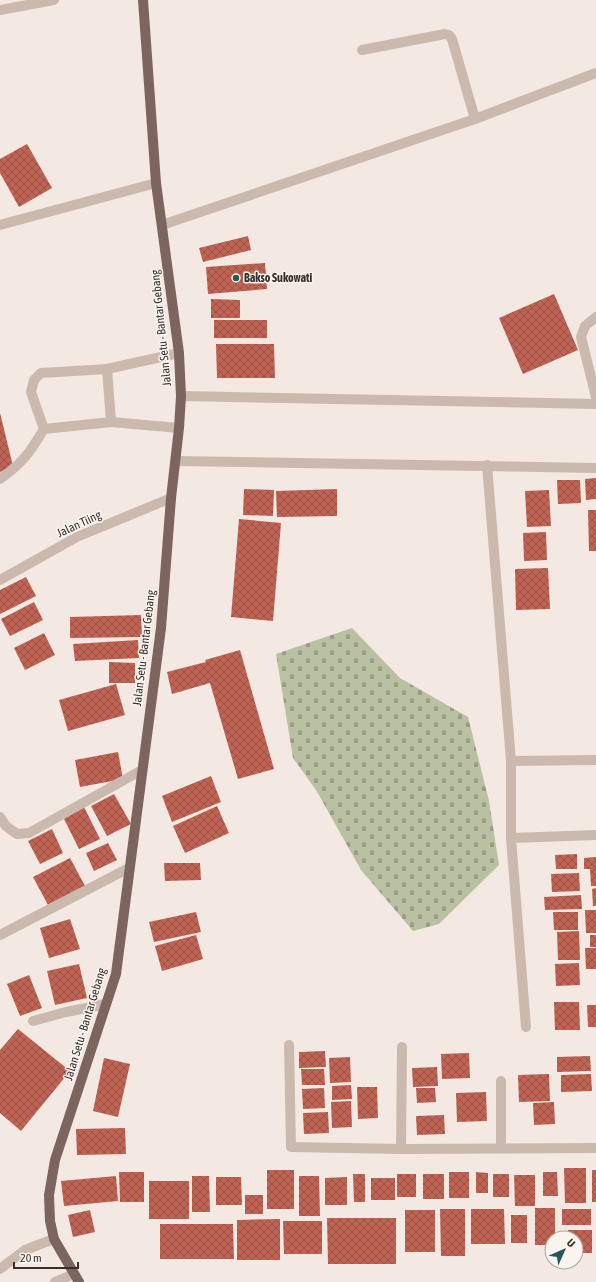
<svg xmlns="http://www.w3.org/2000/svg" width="596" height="1282" font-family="'Asap Condensed',sans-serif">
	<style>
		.cemetery { fill: url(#cemetery-stones) }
		.building { fill: url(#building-cross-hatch) }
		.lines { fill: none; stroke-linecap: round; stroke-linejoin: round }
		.minor { stroke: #cbb9ae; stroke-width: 10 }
		.major { stroke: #7b655e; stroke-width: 10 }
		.poi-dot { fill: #245958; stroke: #faf4ef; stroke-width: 1.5 }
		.labels { text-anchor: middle; stroke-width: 3; stroke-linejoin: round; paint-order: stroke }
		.poi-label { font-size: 12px; font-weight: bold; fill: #3a2f2c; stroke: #faf4ef; text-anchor: start }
		.street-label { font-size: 12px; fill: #3a2f2c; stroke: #faf4ef }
	</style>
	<defs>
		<pattern id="cemetery-stones" width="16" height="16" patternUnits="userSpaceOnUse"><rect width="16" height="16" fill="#bac1a3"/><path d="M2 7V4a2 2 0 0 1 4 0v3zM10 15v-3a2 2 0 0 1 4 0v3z" fill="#989d85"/></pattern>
		<pattern id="building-cross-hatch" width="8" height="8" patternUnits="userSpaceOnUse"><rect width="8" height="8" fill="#bf6454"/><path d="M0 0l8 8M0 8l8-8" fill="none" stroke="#9c5346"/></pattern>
	</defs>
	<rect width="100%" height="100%" fill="#f3e9e2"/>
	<path class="cemetery" d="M352 628 400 678 468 717 489 801 499 865 439 924 413 931 361 870 316 790 293 758 276 654Z"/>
	<g class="building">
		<path d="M27 144 52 188 19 207 0 173V159Z"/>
		<path d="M248 236 251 250 203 262 199 248Z"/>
		<path d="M265 263 267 289 208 294 206 267Z"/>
		<path d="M554 294 578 350 523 374 499 318Z"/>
		<path d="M211 299 240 300V318H211Z"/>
		<rect x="214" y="320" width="53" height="18"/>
		<path d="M216 344H274L275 378H217Z"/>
		<path d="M0 413 13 466 0 472Z"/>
		<path d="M596 478V499L586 500 585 479Z"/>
		<path d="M557 480H580L581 503 558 504Z"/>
		<path d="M244 489 274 490 273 516 243 515Z"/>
		<path d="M337 489V516L277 517 276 491Z"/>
		<path d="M549 490 551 526 527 527 525 491Z"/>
		<path d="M588 510H596V551H589Z"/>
		<path d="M239 519 281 523 273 621 231 617Z"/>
		<path d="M546 532 547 560 524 561 523 533Z"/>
		<path d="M548 568 550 609 516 610 515 569Z"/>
		<path d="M26 577 36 596 0 614V590Z"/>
		<path d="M34 602 43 620 10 636 1 619Z"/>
		<path d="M141 615 142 637 70 638V617Z"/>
		<path d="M44 633 55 655 25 670 14 648Z"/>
		<path d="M138 640 139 658 75 661 73 644Z"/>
		<path d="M240 650 274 769 238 779 210 683 172 694 167 672 206 662 205 660Z"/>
		<path d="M109 662 135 663V683H109Z"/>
		<path d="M116 684 125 715 68 731 59 700Z"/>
		<path d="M118 752 123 779 80 787 75 760Z"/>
		<path d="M211 776 221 802 172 822 162 796Z"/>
		<path d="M114 794 131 824 107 836 91 806Z"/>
		<path d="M217 806 229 833 185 853 173 826Z"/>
		<path d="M84 807 100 839 79 849 63 817Z"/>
		<path d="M52 829 63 853 40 864 28 841Z"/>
		<path d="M108 843 117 860 94 871 86 853Z"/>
		<path d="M577 854V869H556L555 855Z"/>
		<path d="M596 857V886H591L590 869H584V858Z"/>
		<path d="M70 858 85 886 48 905 33 877Z"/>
		<path d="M164 863H200L201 880 165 881Z"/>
		<path d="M579 873 580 891 552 892 551 874Z"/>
		<path d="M596 888V906H593L592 889Z"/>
		<path d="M581 895 582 909 545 910 544 897Z"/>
		<path d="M585 910H596V933H586Z"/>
		<path d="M196 912 201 932 154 942 149 922Z"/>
		<path d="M553 912H578V930H554Z"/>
		<path d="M70 919 80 949 49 958 40 928Z"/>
		<path d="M579 931 580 960H558L557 932Z"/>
		<path d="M196 935 203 959 162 971 155 946Z"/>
		<rect x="590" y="935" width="6" height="12"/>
		<path d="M585 948H596V969H586Z"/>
		<path d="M579 963 580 985 556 986 555 964Z"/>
		<path d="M79 964 87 998 55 1005 47 971Z"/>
		<path d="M29 975 42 1008 20 1016 7 984Z"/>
		<path d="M554 1002H579L580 1030H555Z"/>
		<path d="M587 1005H596V1027H588Z"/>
		<path d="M18 1029 70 1071 21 1131 0 1113V1050Z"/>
		<path d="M325 1051 326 1067 299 1068V1052Z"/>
		<path d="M469 1053 470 1078 442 1079 441 1054Z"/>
		<path d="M590 1056 591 1071 557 1072V1057Z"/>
		<path d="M350 1057 351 1082 330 1083 329 1058Z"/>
		<path d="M104 1058 130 1064 118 1117 93 1111Z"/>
		<path d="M437 1067 438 1086 413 1087 412 1068Z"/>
		<path d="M301 1069H324L325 1085H302Z"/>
		<path d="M549 1074 550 1101 519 1102 518 1075Z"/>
		<path d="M591 1074 592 1091 561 1092V1075Z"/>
		<path d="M351 1085 352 1099 332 1100V1086Z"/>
		<path d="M357 1087H377L378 1118 358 1119Z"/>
		<path d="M324 1088 325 1108 303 1109 302 1089Z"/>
		<path d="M416 1088H435L436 1102 417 1103Z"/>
		<path d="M486 1092 487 1121 457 1122 456 1093Z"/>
		<path d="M351 1101 352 1127 332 1128 331 1102Z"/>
		<path d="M554 1102 555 1124 534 1125 533 1103Z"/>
		<path d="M328 1112 329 1133 304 1134 303 1113Z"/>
		<path d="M444 1115 445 1134 417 1135 416 1116Z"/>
		<path d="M125 1128 126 1154 77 1155 76 1129Z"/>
		<path d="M564 1168H586V1203H565Z"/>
		<rect x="267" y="1170" width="27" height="39"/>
		<rect x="592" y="1170" width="4" height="32"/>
		<path d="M119 1172H144V1202H120Z"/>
		<rect x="449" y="1172" width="20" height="26"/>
		<path d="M476 1172 488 1173V1193H476Z"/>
		<path d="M543 1172H557L558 1196H543Z"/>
		<path d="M353 1174H365V1202H354Z"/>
		<rect x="397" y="1174" width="19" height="23"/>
		<rect x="423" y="1174" width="21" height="25"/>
		<rect x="493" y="1174" width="16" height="23"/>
		<path d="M514 1175H535V1206H515Z"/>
		<path d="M116 1176 118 1201 64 1206 61 1181Z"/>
		<path d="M192 1176H209L210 1212H192Z"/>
		<path d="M299 1176H319L320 1216H299Z"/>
		<path d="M216 1177H241L242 1205H216Z"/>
		<path d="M347 1177V1205H325V1178Z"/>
		<rect x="371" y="1178" width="24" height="22"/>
		<rect x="149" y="1181" width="40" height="38"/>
		<rect x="245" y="1195" width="18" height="19"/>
		<path d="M535 1208H555V1238H552V1245H535Z"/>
		<path d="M440 1209H465V1256H441Z"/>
		<path d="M471 1209H504L505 1244H471Z"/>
		<rect x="562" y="1209" width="29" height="16"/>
		<path d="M90 1210 95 1232 73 1237 68 1215Z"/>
		<rect x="405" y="1210" width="30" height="42"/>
		<rect x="511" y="1215" width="16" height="28"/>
		<path d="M327 1218H396V1264H328Z"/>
		<path d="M280 1219V1260H237V1220Z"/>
		<path d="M283 1221H322V1254H284Z"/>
		<path d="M160 1224H233L234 1259H160Z"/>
		<path d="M568 1230H592V1253H576V1238H568Z"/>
	</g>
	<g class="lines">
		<g class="minor">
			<path d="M0 10 54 0"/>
			<path d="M362 50 445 34 449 35 452 39 475 119"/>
			<path d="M0 225 156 183"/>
			<path d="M162 225 475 119 596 73"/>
			<path d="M596 317 585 326 581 337 596 397"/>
			<path d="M181 396 596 404"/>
			<path d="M111 422 107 369 179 353"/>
			<path d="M44 429 31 392 34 380 41 373 107 369"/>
			<path d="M176 461 596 468"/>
			<path d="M487 465 511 761V838L596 835"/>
			<path d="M0 479C23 463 30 452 44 429L111 422 179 428"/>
			<path d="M0 580 77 537 171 498"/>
			<path d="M511 761 596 760"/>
			<path d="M0 817 6 826 17 834 29 833 142 770"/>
			<path d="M511 838 526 1027"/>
			<path d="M0 935 129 868"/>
			<path d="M33 1021 66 1012 106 1004"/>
			<path d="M289 1045 291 1147 401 1149 596 1148"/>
			<path d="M501 1081V1148"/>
			<path d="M401 1149 402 1047"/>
			<path d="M0 1269 25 1250 54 1239"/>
			<path d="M55 1282 74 1274"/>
		</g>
		<path class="major" d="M79 1282 54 1239 50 1221 49 1195 55 1160 116 974 161 628 171 498 179 428 181 396 179 353 156 183 143 0"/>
	</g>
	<circle class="poi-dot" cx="236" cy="278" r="4"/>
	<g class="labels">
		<g class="poi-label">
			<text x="244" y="282">Bakso Sukowati</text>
		</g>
		<g class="street-label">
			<text transform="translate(161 328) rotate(-96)" y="4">Jalan Setu - Bantar Gebang</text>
			<text transform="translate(79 524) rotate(-25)" y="4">Jalan Tiing</text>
			<text transform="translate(144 648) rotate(-83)" y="4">Jalan Setu - Bantar Gebang</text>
			<text transform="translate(85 1024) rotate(-73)" y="4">Jalan Setu - Bantar Gebang</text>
		</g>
	</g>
	<g transform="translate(564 1250) rotate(45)"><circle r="19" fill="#faf4ef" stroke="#ada5a1"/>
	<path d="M0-3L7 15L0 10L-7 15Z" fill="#245958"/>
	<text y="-6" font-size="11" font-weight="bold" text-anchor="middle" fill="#3a2f2c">U</text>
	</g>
	<path d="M14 1262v6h64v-6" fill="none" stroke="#3a2f2c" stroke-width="2"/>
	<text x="20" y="1262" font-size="12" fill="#3a2f2c" stroke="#faf4ef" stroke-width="3" paint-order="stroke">20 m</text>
</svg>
